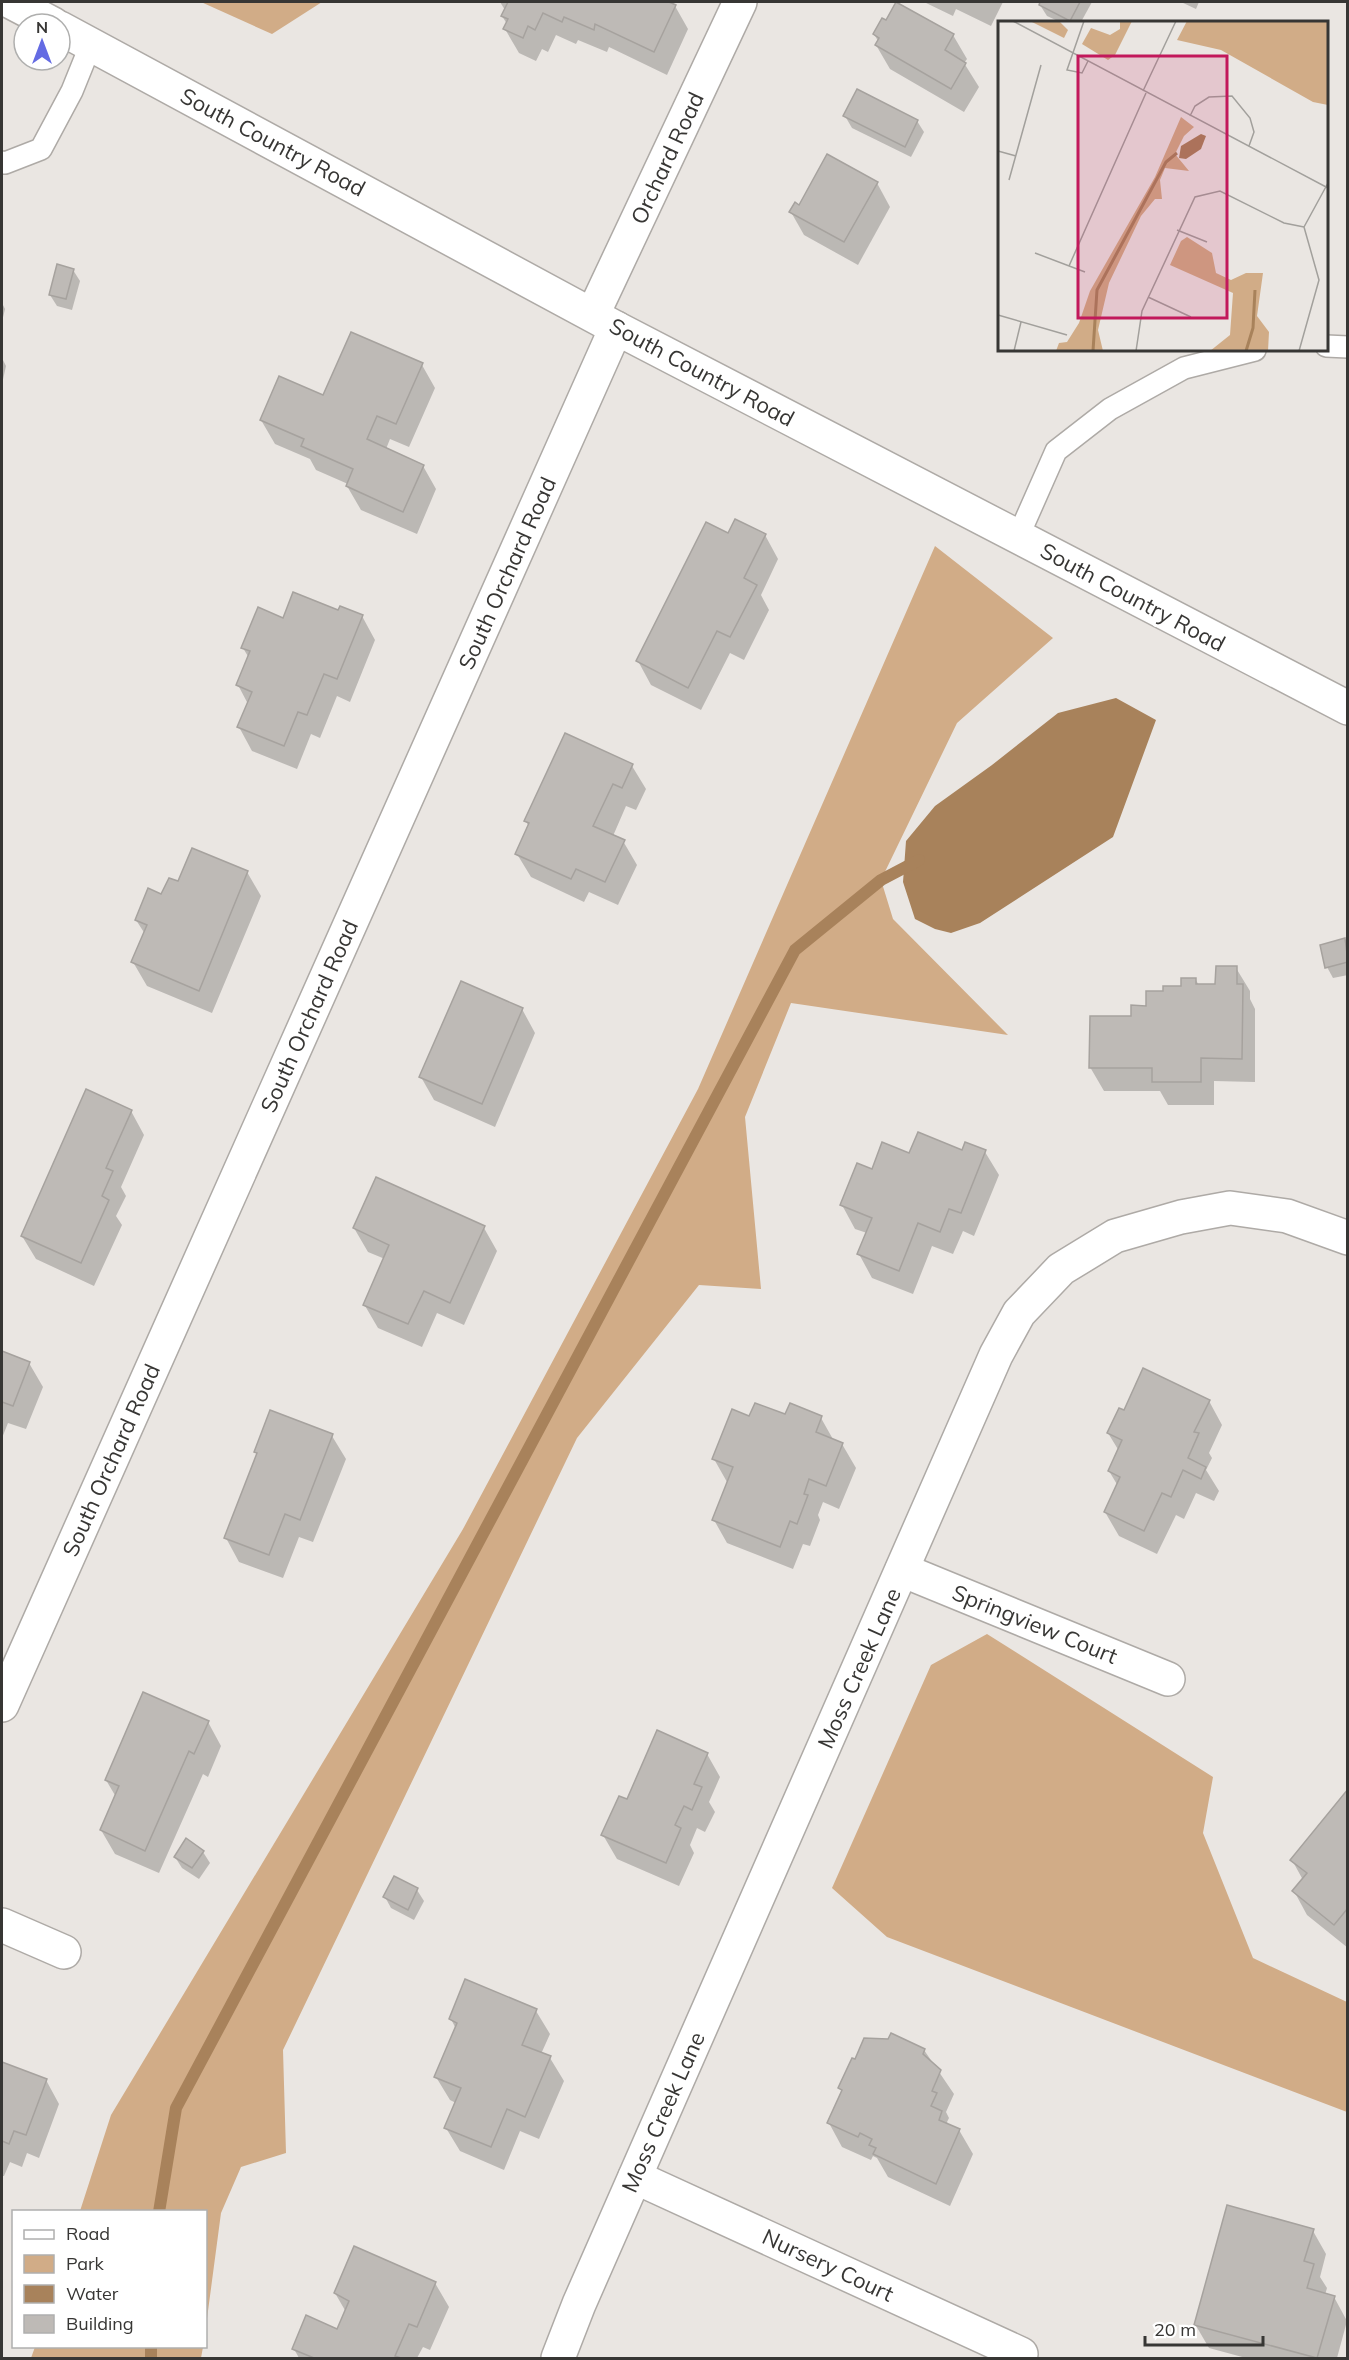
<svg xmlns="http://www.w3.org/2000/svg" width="1349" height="2360" font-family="Mulish,sans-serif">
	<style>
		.green { fill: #d1ac87 }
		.water { fill: #a8825b }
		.shadow { fill: #0003 }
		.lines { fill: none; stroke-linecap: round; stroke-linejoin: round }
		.stream { stroke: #a8825b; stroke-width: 12 }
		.building { fill: #bebab6; stroke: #a6a29e; stroke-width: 1.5 }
		.service-casing { stroke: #aeaaa6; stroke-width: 24 }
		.minor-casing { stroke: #aeaaa6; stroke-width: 36 }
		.secondary-casing { stroke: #aeaaa6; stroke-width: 36 }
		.service { stroke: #fff; stroke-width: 21 }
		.minor { stroke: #fff; stroke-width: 33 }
		.secondary { stroke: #fff; stroke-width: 33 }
		.labels { text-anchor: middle; stroke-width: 6; stroke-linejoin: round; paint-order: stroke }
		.street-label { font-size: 22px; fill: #373634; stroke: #fff }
		.inset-river { fill: none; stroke: #a8825b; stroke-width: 3 }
		.inset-road { fill: none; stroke: #a2a09c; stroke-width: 1.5 }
		.view { fill: #c2185b; fill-opacity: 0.15; stroke: #c2185b; stroke-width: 3 }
		.inset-edge { fill: none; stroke: #373634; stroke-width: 3 }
	</style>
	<rect width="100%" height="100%" fill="#eae6e2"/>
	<g class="green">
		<path d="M201 2H322L272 34Z"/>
		<path d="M935 546 1053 638 957 723 881 880 893 919 1008 1035 791 1003 745 1117 761 1289 699 1285 577 1438 283 2050 286 2153 241 2167 221 2213 206 2326V2212L80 2211 111 2115 463 1529 698 1089Z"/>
		<path d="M987 1634 1213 1777 1203 1833 1253 1958 1347 2002V2112L887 1937 832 1888 931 1665Z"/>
		<path d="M35 2347V2346L203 2347 201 2358H31Z"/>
	</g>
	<path class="water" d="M1116 698 1156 720 1113 837 980 923 951 933 935 929 915 919 903 882 906 841 935 806 992 765 1058 713Z"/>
	<g class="shadow">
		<path d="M500 2H666L675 6 688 29 667 75 609 47 607 52 578 40 576 44 556 35 548 52 542 49 536 61 519 53 505 29 507 24 502 16 505 10Z"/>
		<path d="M924 2H1003L991 26 956 9 953 16Z"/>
		<path d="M1042 2H1092L1081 22H1060L1047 16 1040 5Z"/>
		<path d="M1181 2H1199L1196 9Z"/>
		<path d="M897 3 953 35 967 59 964 63 979 87 964 112 890 69 876 45 878 41 874 34 886 22Z"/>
		<path d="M845 116 917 121 924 132 911 157 852 128Z"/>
		<path d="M877 183 890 207 858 265 804 235 791 212 799 207Z"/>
		<path d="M73 270 80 281 72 310 57 306 50 295Z"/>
		<path d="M2 303 5 309 2 322Z"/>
		<path d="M2 358 6 366 2 384Z"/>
		<path d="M422 365 435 388 409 447 390 439 386 449 423 466 436 489 417 534 361 510 347 486 348 484 316 470 310 459 275 444 261 420Z"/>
		<path d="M729 535H765L778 559 761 595 769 610 744 660 730 653 701 710 651 685 638 661Z"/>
		<path d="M362 616 375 640 350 702 337 696 320 738 311 734 297 769 252 751 239 727 248 704 238 685 249 658 243 648 284 620Z"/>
		<path d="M632 766 646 789 636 810 626 806 613 836 623 841 637 865 618 905 589 892 584 902 531 877 517 854 529 827 526 821Z"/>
		<path d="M247 872 261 896 212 1013 147 986 133 962 145 934 136 920 178 883Z"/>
		<path d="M1345 940 1348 945V975L1333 978 1327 967Z"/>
		<path d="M1236 968 1250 991V999L1255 1009V1082L1214 1081V1105H1168L1160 1091H1104L1090 1067 1132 1017 1165 993 1183 987 1195 979 1199 985H1217Z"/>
		<path d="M522 1009 535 1033 495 1127 434 1100 421 1077Z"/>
		<path d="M131 1111 144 1135 121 1187 126 1196 116 1216 122 1225 94 1286 36 1259 22 1236Z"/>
		<path d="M963 1152H985L999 1175 974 1236 963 1231 953 1254 932 1246 913 1294 872 1278 859 1254 867 1233 855 1229 842 1205 872 1171 910 1155Z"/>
		<path d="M354 1228H484L497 1251 464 1325 437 1313 422 1347 378 1328 364 1304 385 1259 368 1252Z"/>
		<path d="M2 1352 29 1363 43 1387 26 1429 8 1423 2 1438Z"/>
		<path d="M1209 1401 1222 1425 1209 1453 1212 1458 1206 1470 1219 1491 1214 1501 1196 1493 1184 1519 1176 1515 1157 1554 1119 1536 1105 1512 1118 1486 1109 1471 1119 1451 1108 1433 1125 1412Z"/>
		<path d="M786 1416 821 1418 834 1441 842 1444 856 1468 839 1509 823 1502 818 1515 820 1520 810 1546 803 1544 793 1569 727 1543 714 1520 727 1482 714 1459 750 1418Z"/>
		<path d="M332 1436 346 1459 313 1542 299 1537 283 1578 239 1562 226 1538 258 1455 256 1451Z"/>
		<path d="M208 1722 221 1746 208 1777 203 1774 159 1873 115 1854 101 1830 116 1797 106 1780Z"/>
		<path d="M707 1754 720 1777 709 1802 715 1812 705 1832 697 1828 690 1845 694 1853 679 1886 617 1859 603 1835Z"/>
		<path d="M1348 1791V1948L1307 1915 1294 1891 1303 1880 1292 1860Z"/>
		<path d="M203 1852 210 1863 199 1879 182 1868 175 1857Z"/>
		<path d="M417 1890 424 1901 414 1920 391 1908 385 1897Z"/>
		<path d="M536 2011 550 2034 541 2054 550 2058 564 2081 539 2139 520 2131 504 2170 460 2151 446 2128 456 2103 450 2100 436 2077 456 2029 451 2019Z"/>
		<path d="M924 2050 954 2094 946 2112 949 2118 947 2122 949 2126 959 2130 973 2154 950 2206 888 2177 877 2158 873 2156 871 2160 842 2147 829 2123 842 2092 840 2088Z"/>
		<path d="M2 2064 46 2080 59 2104 39 2158 27 2153 22 2167 10 2162 4 2176H2Z"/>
		<path d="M1313 2231 1326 2254 1320 2277 1327 2288 1325 2295 1334 2297 1347 2321 1337 2358H1246L1209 2348 1195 2324Z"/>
		<path d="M435 2283 449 2307 430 2350 423 2347 417 2358H299L294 2349 338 2330 346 2312 335 2293Z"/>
	</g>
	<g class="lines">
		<g class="stream">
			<path d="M159 2212 176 2108 795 950 881 880 919 860"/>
			<path d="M151 2346V2358"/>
		</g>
	</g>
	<g class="building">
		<path d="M508 2H669L676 5 654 52 595 24 594 30 564 17 562 22 543 13 535 30 528 26 523 38 503 29 508 19 501 16Z"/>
		<path d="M896 2 954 34 945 50 966 63 951 89 875 45 879 38 873 34 882 18 886 20Z"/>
		<path d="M1040 2H1080L1070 21 1039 5Z"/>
		<path d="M857 89 918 120 905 147 843 116Z"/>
		<path d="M827 154 878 182 844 242 789 212 795 202 799 205Z"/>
		<path d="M57 264 74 269 66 299 49 295Z"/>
		<path d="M351 332 423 363 396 424 377 416 367 439 424 465 403 512 346 486 353 469 301 446 304 439 260 420 279 376 323 395Z"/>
		<path d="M735 519 766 534 744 578 757 585 730 637 717 631 688 688 636 661 706 522 728 533Z"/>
		<path d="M293 592 338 610 340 606 363 615 337 679 324 674 307 715 298 712 284 746 237 727 252 692 236 685 250 651 241 648 258 607 283 618Z"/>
		<path d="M565 733 633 764 622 788 613 784 593 826 625 840 605 882 576 869 571 879 515 854 529 823 524 821Z"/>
		<path d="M192 848 248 871 199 991 131 962 147 925 135 920 148 888 161 894 169 878 178 881Z"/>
		<path d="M1345 938 1348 962 1325 968 1320 945Z"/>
		<path d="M1216 966H1237V984H1243L1242 1059 1201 1058V1082H1152V1068H1089L1090 1016H1131V1005L1146 1006V991H1163V986H1181V978H1196V984H1215Z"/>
		<path d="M461 981 523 1008 482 1104 419 1077Z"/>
		<path d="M86 1089 132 1110 106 1168 113 1171 102 1196 109 1200 81 1263 21 1236Z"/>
		<path d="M918 1132 962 1150 965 1142 986 1150 961 1213 949 1209 940 1232 918 1223 899 1271 857 1254 872 1218 840 1205 857 1163 872 1169 882 1142 909 1153Z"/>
		<path d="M376 1177 485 1226 450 1303 424 1291 408 1324 363 1305 389 1245 353 1228Z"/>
		<path d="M2 1351 30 1362 13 1406 2 1402Z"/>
		<path d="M1143 1368 1210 1400 1194 1432 1199 1433 1188 1458 1206 1467 1201 1479 1183 1470 1171 1497 1162 1493 1144 1531 1104 1512 1120 1477 1108 1471 1122 1440 1107 1433 1119 1408 1124 1410Z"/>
		<path d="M755 1403 785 1414 790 1403 822 1416 816 1432 843 1443 826 1486 809 1479 804 1494 808 1495 797 1524 790 1521 780 1547 712 1520 733 1467 712 1459 732 1409 749 1416Z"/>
		<path d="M270 1410 333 1434 300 1520 285 1514 269 1555 224 1538 257 1453 254 1452Z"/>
		<path d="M143 1692 209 1721 194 1754 189 1751 145 1851 100 1830 119 1786 105 1780Z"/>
		<path d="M657 1730 708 1753 694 1784 702 1787 692 1810 684 1806 675 1825 681 1828 666 1863 601 1835 619 1796 627 1799Z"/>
		<path d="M1348 1789V1908L1334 1925 1292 1891 1307 1873 1290 1860Z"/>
		<path d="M186 1838 204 1851 192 1868 174 1857Z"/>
		<path d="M394 1876 418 1888 408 1910 383 1897Z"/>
		<path d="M465 1979 537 2009 522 2045 551 2056 525 2117 507 2109 491 2147 444 2128 461 2088 434 2077 457 2023 449 2019Z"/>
		<path d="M891 2033 925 2049 923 2054 941 2070 932 2091 937 2093 931 2106 942 2111 939 2120 960 2129 936 2184 873 2154 876 2148 869 2145 872 2139 860 2133 858 2137 827 2123 842 2090 838 2088 852 2058 855 2059 864 2038 888 2039Z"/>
		<path d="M2 2062 47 2079 26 2135 14 2131 9 2144 2 2141Z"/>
		<path d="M1227 2205 1314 2229 1304 2261 1314 2264 1307 2288 1335 2296 1317 2358 1194 2325Z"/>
		<path d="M354 2246 436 2282 417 2327 409 2324 395 2356 401 2358H314L292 2349 306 2315 337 2329 349 2301 334 2293Z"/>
	</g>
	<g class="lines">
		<g class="service-casing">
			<g id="service">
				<path d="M2 162 5 163 41 149 72 91 91 44"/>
				<path d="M1326 346 1348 347"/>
				<path d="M1018 537 1056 451 1110 409 1184 368 1255 350"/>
			</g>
		</g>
		<g class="minor-casing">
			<g id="minor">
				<path d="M593 314 740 2"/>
				<path d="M902 1570 1168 1679"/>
				<path d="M2 1705 616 328"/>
				<path d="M2 1925 64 1952"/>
				<path d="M635 2177 1021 2354"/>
				<path d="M558 2358 579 2304 996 1355 1019 1313 1061 1269 1115 1236 1181 1217 1230 1208 1287 1216 1348 1238"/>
			</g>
		</g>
		<g class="secondary-casing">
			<g id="secondary">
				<path d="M11 2 53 24"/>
				<path d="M60 28 616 328 1348 708"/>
			</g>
		</g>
		<use href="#service" class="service"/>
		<use href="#minor" class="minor"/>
		<use href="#secondary" class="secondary"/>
	</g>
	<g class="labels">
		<g class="street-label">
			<text transform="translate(273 142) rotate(28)" y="8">South Country Road</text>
			<text transform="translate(667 158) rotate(-65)" y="8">Orchard Road</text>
			<text transform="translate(702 372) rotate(28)" y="8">South Country Road</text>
			<text transform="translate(507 573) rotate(-66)" y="8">South Orchard Road</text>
			<text transform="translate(1133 597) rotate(28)" y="8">South Country Road</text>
			<text transform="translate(309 1016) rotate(-66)" y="8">South Orchard Road</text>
			<text transform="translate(111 1460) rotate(-66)" y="8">South Orchard Road</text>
			<text transform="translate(1035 1624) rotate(22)" y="8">Springview Court</text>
			<text transform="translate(859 1668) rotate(-66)" y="8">Moss Creek Lane</text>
			<text transform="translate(663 2112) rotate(-66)" y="8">Moss Creek Lane</text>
			<text transform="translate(828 2265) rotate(25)" y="8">Nursery Court</text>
		</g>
	</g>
	<g transform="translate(998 21)">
		<rect width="330" height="330" fill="#eae6e2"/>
		<path d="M32 0H61L70 9 66 17ZM122 0H134L117 34 110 39 84 23 93 7 112 14 122 8ZM189 0H330V84L315 81 223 29 179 19ZM183 96 196 106 186 115 177 133 191 150 167 147 162 159 164 178H157L143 195 111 262 100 309 105 330H58L61 322 69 321 81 302 92 270 157 156ZM189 216 214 232 218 252 233 259 248 252H265L259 295 271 311 270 330H212L232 314 235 272 172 244 183 220Z" fill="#d1ac87"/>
		<path d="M203 113 208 115 203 128 188 138 181 137 183 125Z" fill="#a8825b"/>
		<path class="inset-river" d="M95 330 99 269 168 141 179 132M248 330 255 307 257 269"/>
		<path class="inset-road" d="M15 0 330 167M86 0 69 49 84 52 90 40M145 70 178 0M192 95 197 85 211 76 234 75 252 97 256 111 251 125M0 130 18 135M11 159 43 44M179 209 209 221M37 232 87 251M71 245 148 72M150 276 193 296M0 294 69 314M16 330 23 301M138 330 144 290 197 176 222 170 286 202 306 206M301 330 321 259 306 206 330 162"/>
		<path class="view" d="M80 35H229V297H80Z"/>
		<rect width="330" height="330" class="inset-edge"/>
	</g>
	<rect width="1349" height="2360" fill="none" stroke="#373634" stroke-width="6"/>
	<rect x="12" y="2210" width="195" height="138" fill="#ffffff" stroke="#afafae" stroke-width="1.5"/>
	<rect x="24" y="2230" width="30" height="9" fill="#ffffff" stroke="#afafae" stroke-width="1.5"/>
	<text x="66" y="2240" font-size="18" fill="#373634">Road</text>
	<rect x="24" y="2255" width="30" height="18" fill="#d1ac87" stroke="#afafae" stroke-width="1.5"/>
	<text x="66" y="2270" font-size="18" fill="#373634">Park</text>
	<rect x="24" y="2285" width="30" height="18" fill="#a8825b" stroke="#afafae" stroke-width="1.5"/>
	<text x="66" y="2300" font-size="18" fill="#373634">Water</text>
	<rect x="24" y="2315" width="30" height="18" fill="#bebab6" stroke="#afafae" stroke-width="1.5"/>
	<text x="66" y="2330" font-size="18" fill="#373634">Building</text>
	<g transform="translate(42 42)"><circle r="28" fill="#ffffff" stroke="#afafae" stroke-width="1.5"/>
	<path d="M0-4.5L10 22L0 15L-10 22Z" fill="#646be3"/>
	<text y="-9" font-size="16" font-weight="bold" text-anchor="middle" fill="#373634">N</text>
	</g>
	<path d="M1145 2336v9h118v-9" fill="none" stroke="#373634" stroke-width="3"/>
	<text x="1154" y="2336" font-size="18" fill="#373634" stroke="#ffffff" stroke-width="4.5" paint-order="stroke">20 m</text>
</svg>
